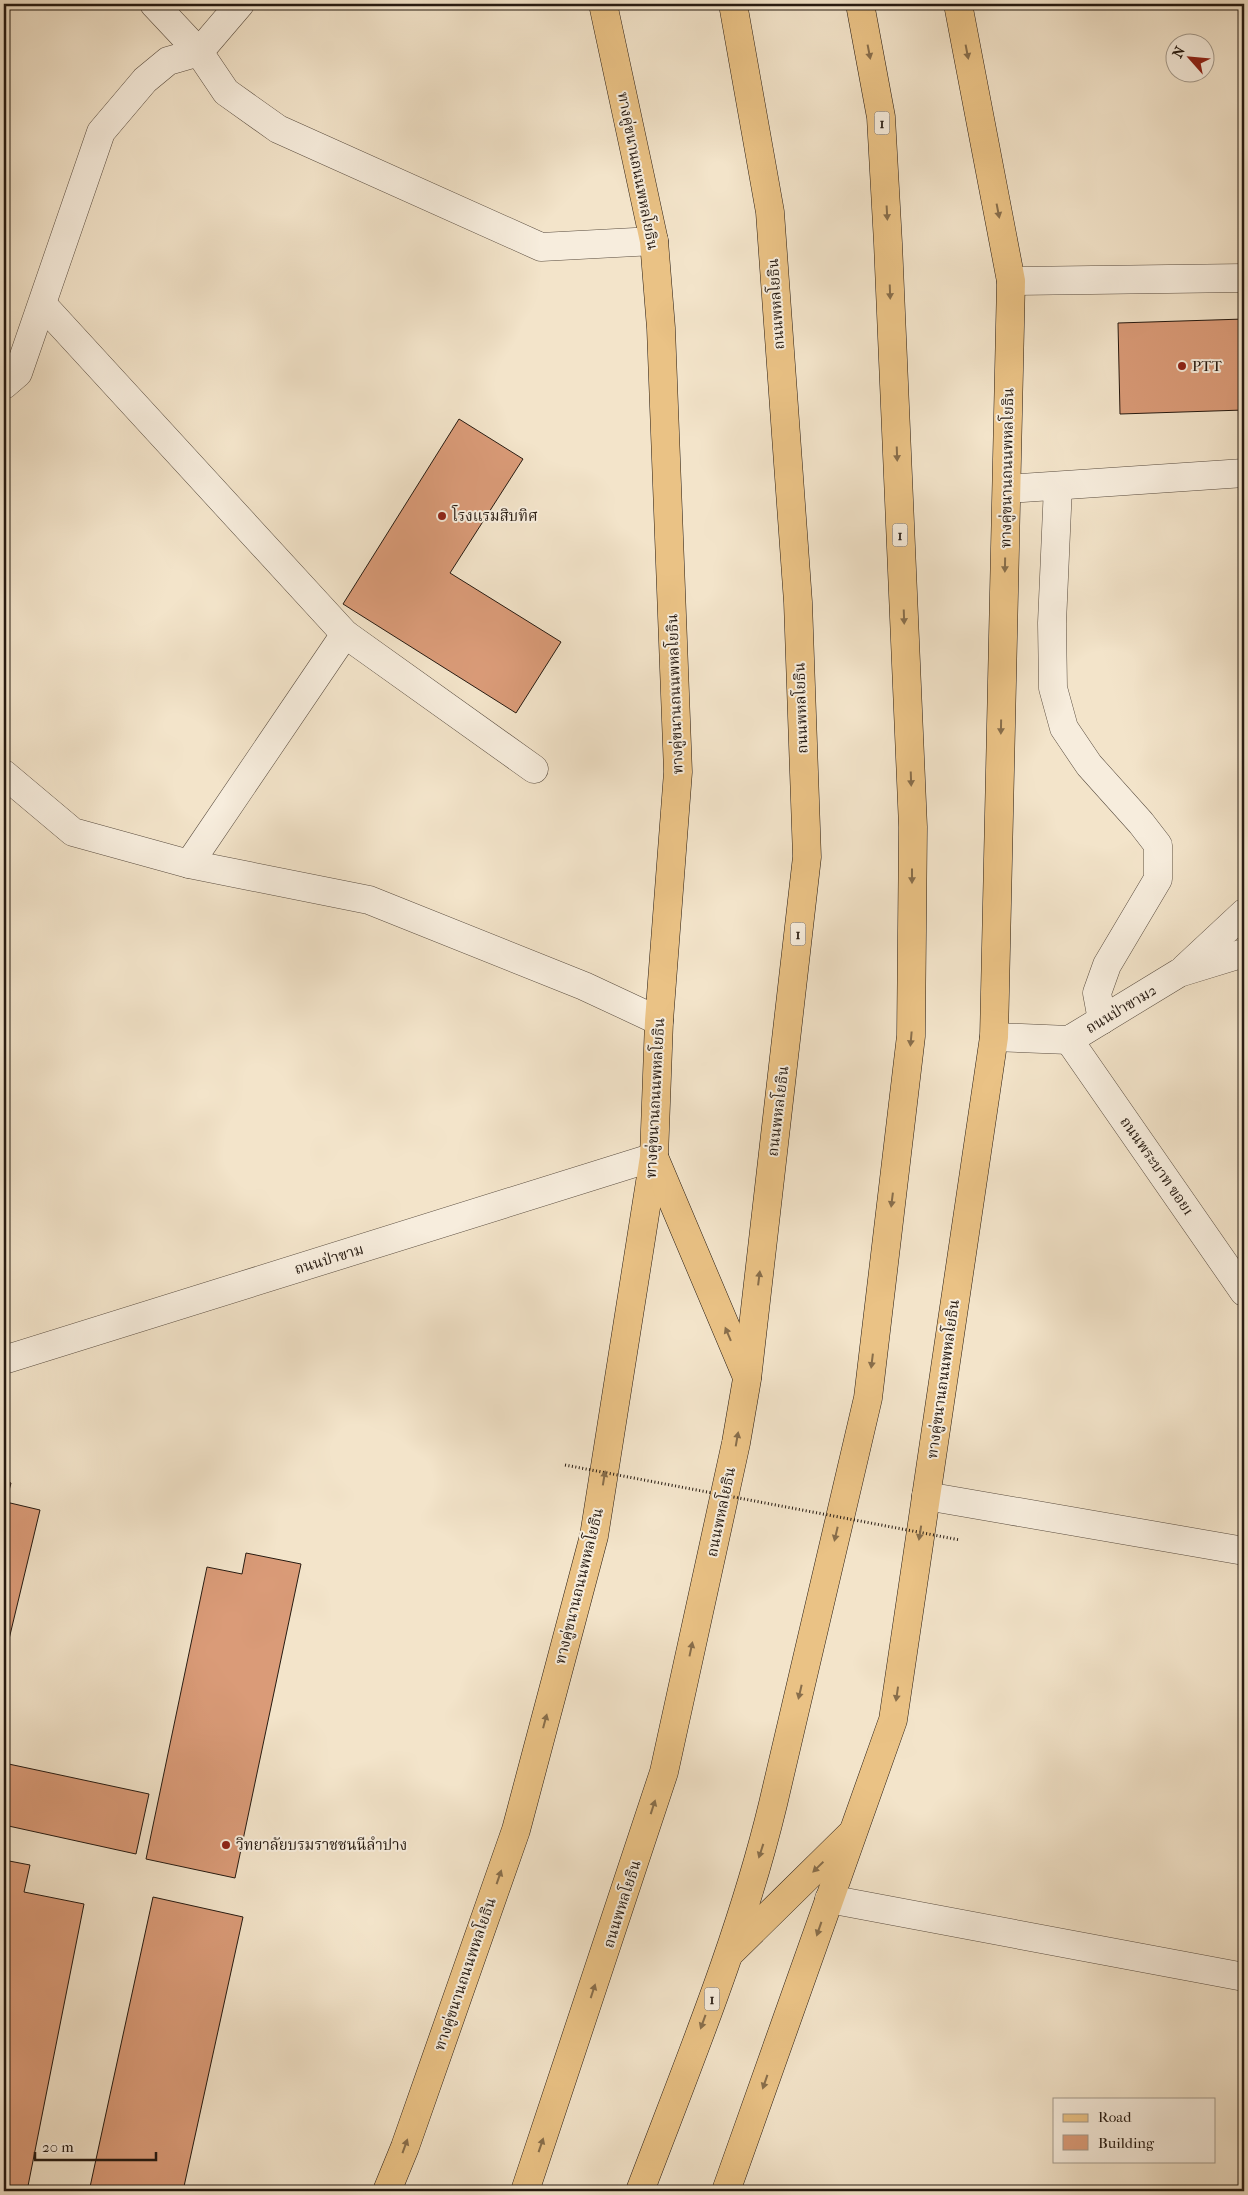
<svg xmlns="http://www.w3.org/2000/svg" width="1248" height="2195" font-family="'IM FELL French Canon','Noto Serif Thai',serif">
	<style>
		.building { fill: #da9b78; stroke: #261a11 }
		.lines { fill: none; stroke-linecap: round; stroke-linejoin: round }
		.minor-casing { stroke: #594c3f; stroke-width: 29 }
		.major-casing { stroke: #261a11; stroke-width: 29 }
		.highway-casing { stroke: #261a11; stroke-width: 29 }
		.minor { stroke: #f7eddd; stroke-width: 28 }
		.major { stroke: #eac285; stroke-width: 28 }
		.highway { stroke: #eac285; stroke-width: 28 }
		.path-bridge { stroke: #261a11; stroke-width: 3; stroke-dasharray: 1 2.5; stroke-linecap: butt }
		.oneway { fill: #886e4b }
		.poi-dot { fill: #8f2418; stroke: #f7eddd; stroke-width: 2 }
		.labels { text-anchor: middle; stroke-width: 4; stroke-linejoin: round; paint-order: stroke }
		.shield { fill: #f7eddd; stroke: #65594e; stroke-width: 1 }
		.shield-label { font-size: 14px; font-weight: bold; fill: #261a11 }
		.street-label { font-size: 15px; fill: #261a11; stroke: #f7eddd }
		.poi-label { font-size: 15px; fill: #261a11; stroke: #f7eddd; text-anchor: start }
	</style>
	<rect width="100%" height="100%" fill="#f3e4ca"/>
	<filter id="stains"><feTurbulence type="fractalNoise" baseFrequency=".004" numOctaves="4"/><feColorMatrix values="0 0 0 0 .2 0 0 0 0 .09 0 0 0 0 .02 0 0 0 .5 -.17"/></filter>
	<radialGradient id="worn" r=".72"><stop offset=".6" stop-color="#630" stop-opacity="0"/><stop offset="1" stop-color="#630" stop-opacity=".3"/></radialGradient>
	<g class="building">
		<path d="M1244 319V410L1120 414 1118 323Z"/>
		<path d="M459 419 523 459 450 573 561 642 516 713 343 604Z"/>
		<path d="M4 1481 11 1483 6 1502 40 1510 4 1660Z"/>
		<path d="M246 1553 301 1564 235 1878 146 1859 207 1567 242 1574Z"/>
		<path d="M4 1763 149 1794 136 1854 4 1825Z"/>
		<path d="M4 1860 30 1865 24 1892 84 1904 27 2191H4Z"/>
		<path d="M153 1897 243 1917 183 2191H112L90 2187Z"/>
	</g>
	<g class="lines">
		<g class="minor-casing">
			<g id="minor">
				<path d="M154 4 199 52 226 92 278 129 541 247 654 241"/>
				<path d="M1011 281 1244 278"/>
				<path d="M43 305 345 634 534 769"/>
				<path d="M4 385 18 373 101 132 145 80 168 61 199 52 240 4"/>
				<path d="M1058 486 1052 623 1053 688 1064 728 1089 765 1141 823 1158 845V879L1107 965 1097 993 1102 1020"/>
				<path d="M1007 489 1244 473"/>
				<path d="M4 774 73 832 189 864 369 900 584 986 659 1021"/>
				<path d="M189 864 345 634"/>
				<path d="M1185 968 1244 913"/>
				<path d="M994 1037 1069 1040 1179 973 1244 953"/>
				<path d="M1069 1040 1244 1292"/>
				<path d="M4 1360 654 1157"/>
				<path d="M926 1496 1244 1551"/>
				<path d="M829 1899 1244 1977"/>
			</g>
		</g>
		<g class="major-casing">
			<g id="major">
				<path d="M387 2191 405 2147 516 1830 594 1536 654 1157 659 1021 678 772 661 328 654 241 603 4"/>
				<path d="M726 2191 893 1720 994 1037 1011 281 958 4"/>
			</g>
		</g>
		<g class="highway-casing">
			<g id="highway">
				<path d="M654 1157 747 1377"/>
				<path d="M730 1953 852 1833"/>
				<path d="M525 2191 664 1772 736 1443 747 1379 807 857 798 602 770 212 733 4"/>
				<path d="M640 2191C688 2064 741 1937 773 1804L868 1398 911 1036 913 827 888 243 881 117 860 4"/>
			</g>
		</g>
		<use href="#minor" class="minor"/>
		<use href="#major" class="major"/>
		<use href="#highway" class="highway"/>
		<path class="path-bridge" d="M565 1465 960 1540"/>
	</g>
	<defs><path id="oneway-solid" d="M-6-.8H1V-3.2L6.5 0L1 3.2V.8H-6Z" transform="scale(1.25)"/></defs>
	<g class="oneway">
		<use href="#oneway-solid" transform="translate(869 52) rotate(79)"/>
		<use href="#oneway-solid" transform="translate(967 52) rotate(79)"/>
		<use href="#oneway-solid" transform="translate(998 211) rotate(79)"/>
		<use href="#oneway-solid" transform="translate(887 213) rotate(87)"/>
		<use href="#oneway-solid" transform="translate(890 292) rotate(88)"/>
		<use href="#oneway-solid" transform="translate(897 454) rotate(88)"/>
		<use href="#oneway-solid" transform="translate(1005 565) rotate(91)"/>
		<use href="#oneway-solid" transform="translate(904 617) rotate(88)"/>
		<use href="#oneway-solid" transform="translate(1001 727) rotate(91)"/>
		<use href="#oneway-solid" transform="translate(911 779) rotate(88)"/>
		<use href="#oneway-solid" transform="translate(912 876) rotate(90)"/>
		<use href="#oneway-solid" transform="translate(911 1039) rotate(95)"/>
		<use href="#oneway-solid" transform="translate(892 1200) rotate(97)"/>
		<use href="#oneway-solid" transform="translate(759 1278) rotate(-83)"/>
		<use href="#oneway-solid" transform="translate(728 1334) rotate(-113)"/>
		<use href="#oneway-solid" transform="translate(872 1361) rotate(97)"/>
		<use href="#oneway-solid" transform="translate(737 1439) rotate(-80)"/>
		<use href="#oneway-solid" transform="translate(604 1478) rotate(-81)"/>
		<use href="#oneway-solid" transform="translate(920 1533) rotate(99)"/>
		<use href="#oneway-solid" transform="translate(836 1534) rotate(103)"/>
		<use href="#oneway-solid" transform="translate(691 1649) rotate(-78)"/>
		<use href="#oneway-solid" transform="translate(800 1692) rotate(103)"/>
		<use href="#oneway-solid" transform="translate(897 1694) rotate(98)"/>
		<use href="#oneway-solid" transform="translate(545 1721) rotate(-75)"/>
		<use href="#oneway-solid" transform="translate(653 1807) rotate(-72)"/>
		<use href="#oneway-solid" transform="translate(761 1851) rotate(108)"/>
		<use href="#oneway-solid" transform="translate(818 1867) rotate(136)"/>
		<use href="#oneway-solid" transform="translate(499 1877) rotate(-71)"/>
		<use href="#oneway-solid" transform="translate(819 1929) rotate(109)"/>
		<use href="#oneway-solid" transform="translate(593 1991) rotate(-72)"/>
		<use href="#oneway-solid" transform="translate(703 2022) rotate(110)"/>
		<use href="#oneway-solid" transform="translate(765 2082) rotate(109)"/>
		<use href="#oneway-solid" transform="translate(541 2145) rotate(-71)"/>
		<use href="#oneway-solid" transform="translate(405 2146) rotate(-70)"/>
	</g>
	<g class="poi-dot">
		<circle cx="1182" cy="366" r="5"/>
		<circle cx="442" cy="516" r="5"/>
		<circle cx="226" cy="1845" r="5"/>
	</g>
	<g class="labels">
		<g class="shield">
			<rect x="874.5" y="111.5" width="15" height="23" rx="4"/>
			<rect x="892.5" y="523.5" width="15" height="23" rx="4"/>
			<rect x="790.5" y="922.5" width="15" height="23" rx="4"/>
			<rect x="704.5" y="1987.5" width="15" height="23" rx="4"/>
		</g>
		<g class="shield-label">
			<text x="882" y="128">1</text>
			<text x="900" y="540">1</text>
			<text x="798" y="939">1</text>
			<text x="712" y="2004">1</text>
		</g>
		<g class="street-label">
			<text transform="translate(638 171) rotate(79)" y="5">ทางคู่ขนานถนนพหลโยธิน</text>
			<text transform="translate(776 304) rotate(-94)" y="5">ถนนพหลโยธิน</text>
			<text transform="translate(1007 468) rotate(-89)" y="5">ทางคู่ขนานถนนพหลโยธิน</text>
			<text transform="translate(675 694) rotate(-92)" y="5">ทางคู่ขนานถนนพหลโยธิน</text>
			<text transform="translate(801 708) rotate(-92)" y="5">ถนนพหลโยธิน</text>
			<text transform="translate(1121 1009) rotate(-31)" y="5">ถนนป่าขาม2</text>
			<text transform="translate(655 1098) rotate(-87)" y="5">ทางคู่ขนานถนนพหลโยธิน</text>
			<text transform="translate(778 1111) rotate(-83)" y="5">ถนนพหลโยธิน</text>
			<text transform="translate(1157 1166) rotate(55)" y="5">ถนนพระบาท ฃอย1</text>
			<text transform="translate(329 1259) rotate(-17)" y="5">ถนนป่าขาม</text>
			<text transform="translate(943 1379) rotate(-82)" y="5">ทางคู่ขนานถนนพหลโยธิน</text>
			<text transform="translate(721 1512) rotate(-78)" y="5">ถนนพหลโยธิน</text>
			<text transform="translate(579 1586) rotate(-76)" y="5">ทางคู่ขนานถนนพหลโยธิน</text>
			<text transform="translate(622 1904) rotate(-72)" y="5">ถนนพหลโยธิน</text>
			<text transform="translate(465 1974) rotate(-71)" y="5">ทางคู่ขนานถนนพหลโยธิน</text>
		</g>
		<g class="poi-label">
			<text x="1192" y="371">PTT</text>
			<text x="452" y="521">โรงแรมสิบทิศ</text>
			<text x="236" y="1850">วิทยาลัยบรมราชชนนีลำปาง</text>
		</g>
	</g>
	<rect width="1248" height="2195" fill="none" stroke="#f3e4ca" stroke-width="20"/>
	<rect x="5" y="5" width="1238" height="2185" fill="none" stroke="#261a11" stroke-width="2.5"/>
	<rect x="10" y="10" width="1228" height="2175" fill="none" stroke="#261a11"/>
	<rect x="1053" y="2098" width="162" height="65" fill="#f7eddd" stroke="#a3998b"/>
	<rect x="1063" y="2114" width="25" height="8" fill="#eac285" stroke="#a3998b"/>
	<text x="1098" y="2122" font-size="15" fill="#261a11">Road</text>
	<rect x="1063" y="2135" width="25" height="15" fill="#da9b78" stroke="#a3998b"/>
	<text x="1098" y="2148" font-size="15" fill="#261a11">Building</text>
	<g transform="translate(1190 58) rotate(297)"><circle r="24" fill="#f7eddd" stroke="#a3998b"/>
	<path d="M0-4L9 19L0 12L-9 19Z" fill="#8f2418"/>
	<text y="-8" font-size="14" font-weight="bold" text-anchor="middle" fill="#261a11">N</text>
	</g>
	<path d="M35 2152v8h121v-8" fill="none" stroke="#261a11" stroke-width="2.5"/>
	<text x="42" y="2152" font-size="15" fill="#261a11" stroke="#f7eddd" stroke-width="4" paint-order="stroke">20 m</text>
	<rect width="100%" height="100%" filter="url(#stains)"/>
	<rect width="100%" height="100%" fill="url(#worn)"/>
</svg>
